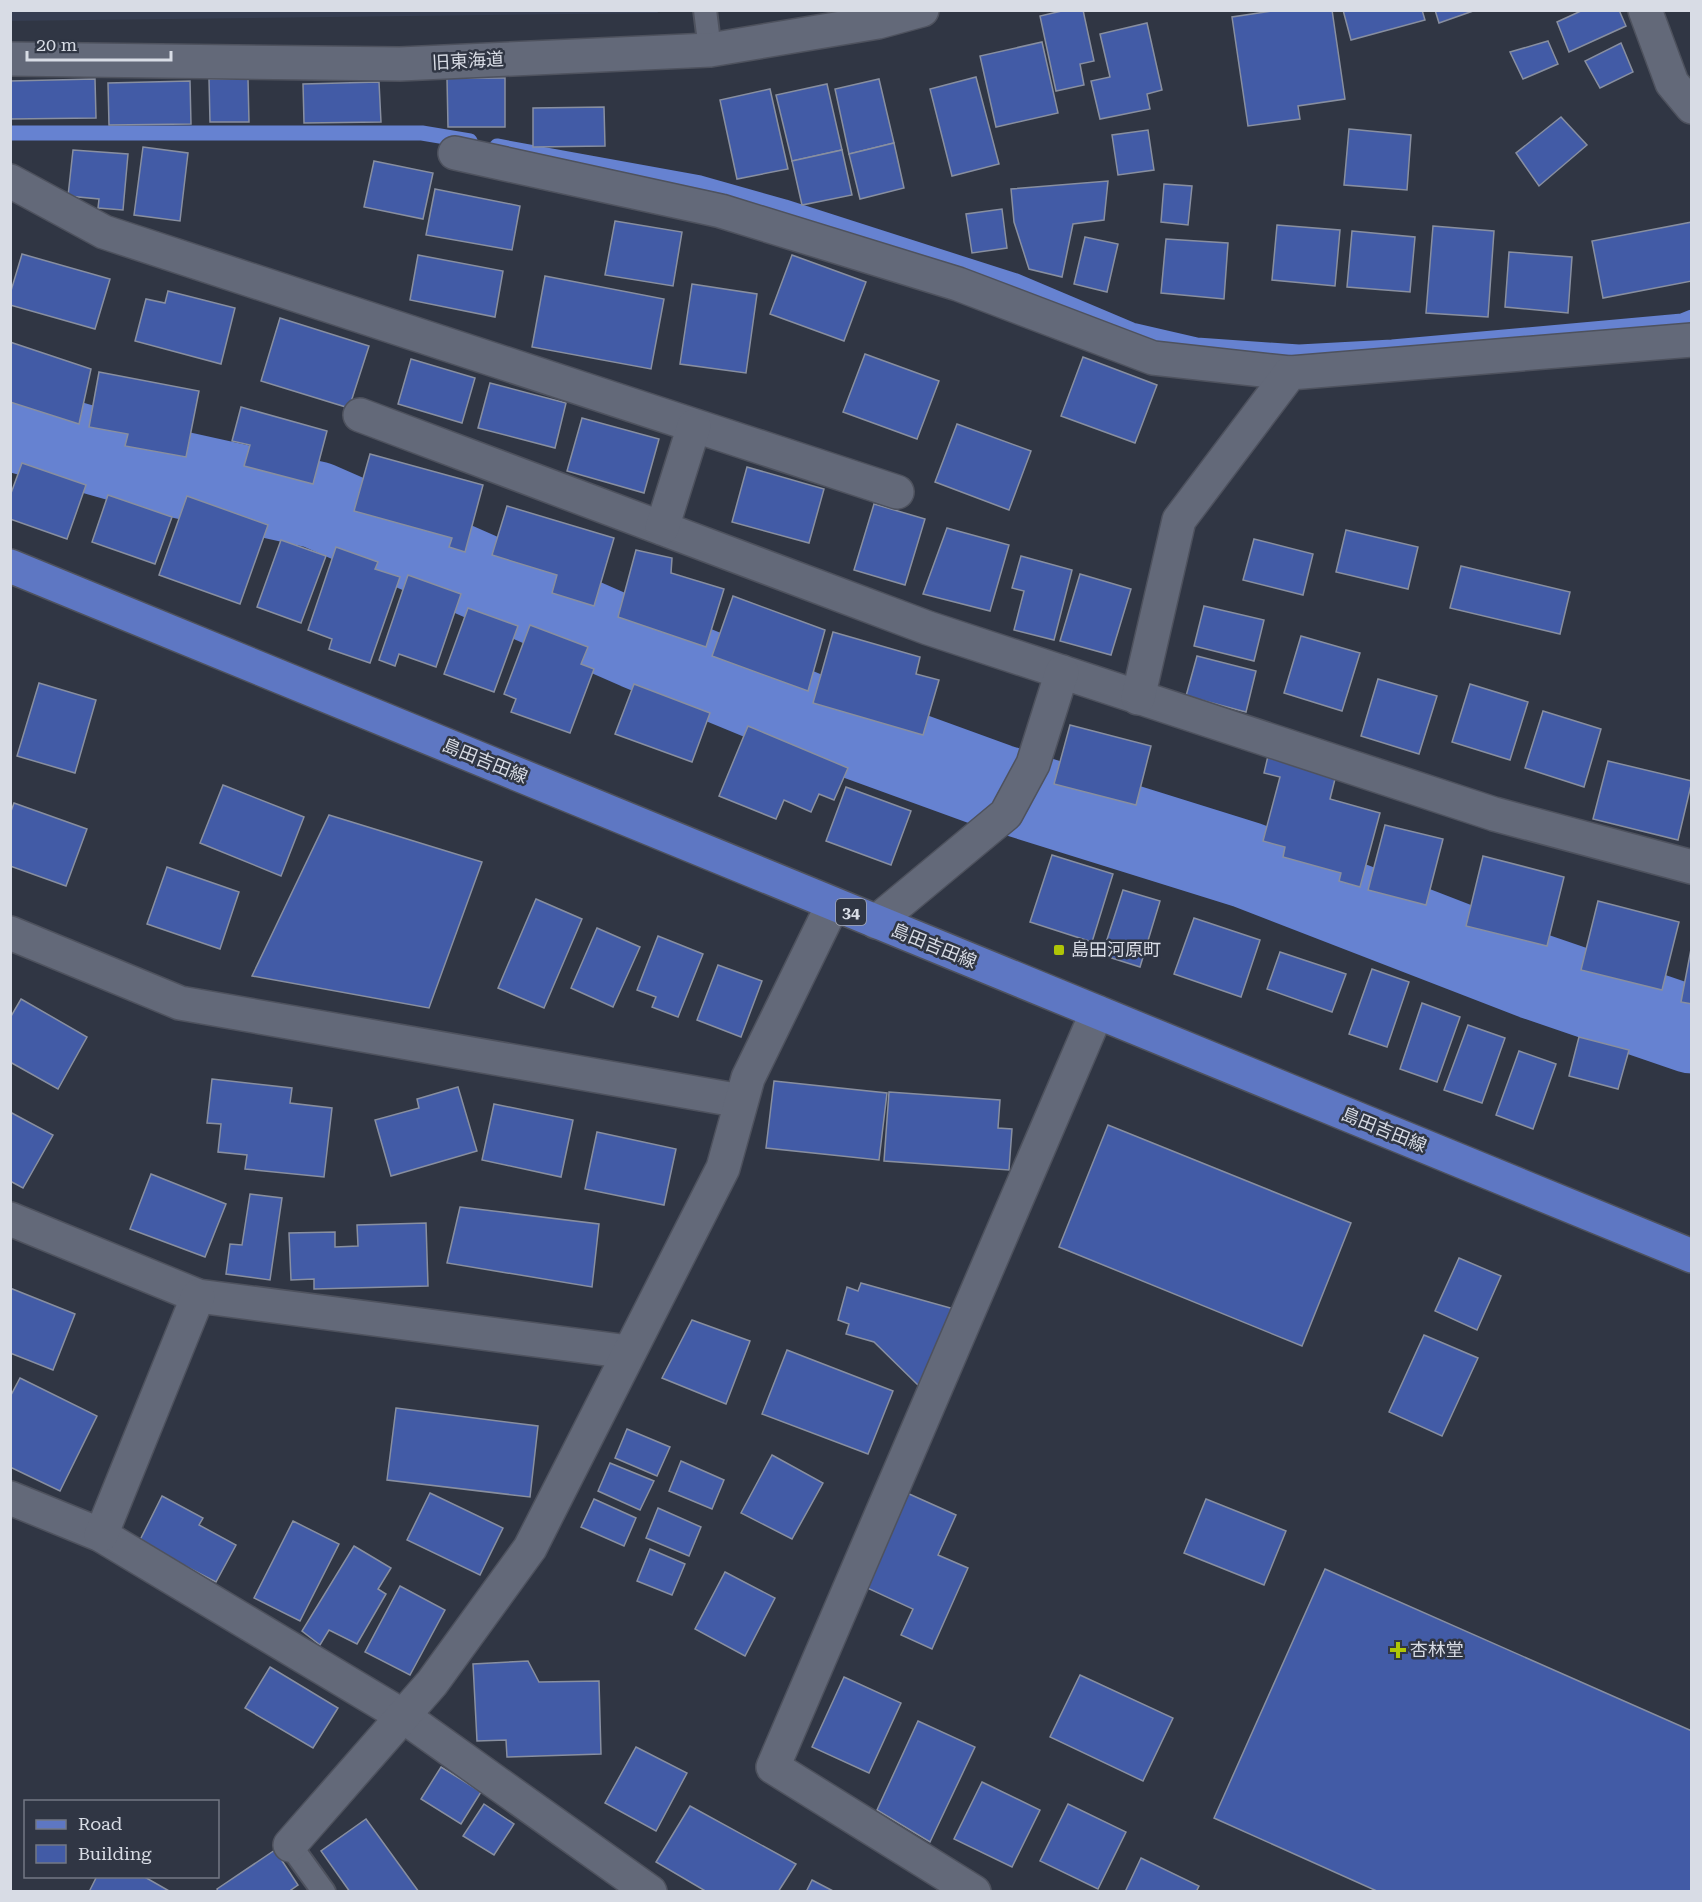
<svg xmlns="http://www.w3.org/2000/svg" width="1702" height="1902" font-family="'Roboto Serif','Noto Sans JP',serif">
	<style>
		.built { fill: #363e52 }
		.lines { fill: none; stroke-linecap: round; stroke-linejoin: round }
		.stream { stroke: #6682d1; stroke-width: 15 }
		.river { stroke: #6682d1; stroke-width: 87 }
		.building { fill: #425ba6; stroke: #888fa0; stroke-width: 1.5 }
		.service-casing { stroke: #4e525e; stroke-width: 26 }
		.minor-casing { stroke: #4e525e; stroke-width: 36 }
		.tertiary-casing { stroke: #4e525e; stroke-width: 36 }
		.primary-casing { stroke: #4e525e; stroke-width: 36 }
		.service { stroke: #636979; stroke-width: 22 }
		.minor { stroke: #636979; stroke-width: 33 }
		.tertiary { stroke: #636979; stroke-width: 33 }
		.primary { stroke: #5e77c3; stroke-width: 33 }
		.poi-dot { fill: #afc507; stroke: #303644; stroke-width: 2 }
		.labels { text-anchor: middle; stroke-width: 5; stroke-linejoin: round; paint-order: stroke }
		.shield { fill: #303644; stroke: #a6aab5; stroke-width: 1.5 }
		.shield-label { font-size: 16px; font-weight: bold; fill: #d8dce5 }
		.street-label { font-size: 18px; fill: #d8dce5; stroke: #303644 }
		.poi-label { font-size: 18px; fill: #d8dce5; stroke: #303644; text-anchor: start }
	</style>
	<rect width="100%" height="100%" fill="#303644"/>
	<path class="built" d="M657 10 658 13 10 21 11 10Z"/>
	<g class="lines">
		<g class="stream">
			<path d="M10 133H422L470 141"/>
			<path d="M497 146 700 183 785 207 1016 281 1132 330 1197 345 1299 352 1392 347 1682 321 1692 317"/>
		</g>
		<path class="river" d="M10 427 172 473 317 505 638 646 854 735 997 787 1247 865 1534 976 1692 1030"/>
	</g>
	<g class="building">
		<path d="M1066 10H1083L1094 61 1080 64 1084 85 1056 91 1040 16Z"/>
		<path d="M1278 10H1332L1345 99 1298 106 1300 119 1248 126 1232 17Z"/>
		<path d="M1343 10H1422L1425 20 1351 40Z"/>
		<path d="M1435 10H1476L1439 23Z"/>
		<path d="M1583 10H1619L1626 26 1569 52 1557 22Z"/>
		<path d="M1147 23 1162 90 1147 94 1150 109 1100 119 1091 81 1110 77 1100 34Z"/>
		<path d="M1548 41 1558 64 1523 79 1510 52Z"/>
		<path d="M1042 42 1058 113 996 127 980 56Z"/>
		<path d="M1621 43 1633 72 1600 88 1585 61Z"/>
		<path d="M976 77 999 164 952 176 930 89Z"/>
		<path d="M447 78H505V127H448Z"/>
		<path d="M95 79 96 118 10 119V81Z"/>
		<path d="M209 79H248L249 122H210Z"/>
		<path d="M879 79 894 143 849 154 835 89Z"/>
		<path d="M190 81 191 124 109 125 108 83Z"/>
		<path d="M379 82 381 122 304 123 303 84Z"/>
		<path d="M827 84 842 150 792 161 776 95Z"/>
		<path d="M770 89 788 169 737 179 720 100Z"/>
		<path d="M604 107 605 146 533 147V108Z"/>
		<path d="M1561 117 1587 145 1539 186 1516 153Z"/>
		<path d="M1349 129 1411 135 1407 190 1344 185Z"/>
		<path d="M1148 130 1154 170 1118 175 1112 135Z"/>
		<path d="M894 143 904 188 860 199 849 154Z"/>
		<path d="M143 147 188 153 180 221 134 215Z"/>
		<path d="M73 150 128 154 123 210 98 208 99 199 68 196Z"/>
		<path d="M842 150 852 195 802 205 792 161Z"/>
		<path d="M374 161 433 173 423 219 364 207Z"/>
		<path d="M1108 181 1104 220 1073 224 1062 277 1029 269 1014 222 1011 189Z"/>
		<path d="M1164 184 1192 186 1188 225 1161 222Z"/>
		<path d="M435 189 520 206 512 250 426 235Z"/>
		<path d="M1002 209 1007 248 972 253 966 214Z"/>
		<path d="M615 221 682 232 673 286 605 275Z"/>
		<path d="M1692 222V281L1603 298 1592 241Z"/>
		<path d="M1277 225 1340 230 1335 286 1272 280Z"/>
		<path d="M1433 226 1494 231 1488 317 1426 313Z"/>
		<path d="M1352 231 1415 237 1410 292 1347 287Z"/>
		<path d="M1085 237 1118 244 1107 292 1074 284Z"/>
		<path d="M1166 239 1228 243 1224 299 1161 293Z"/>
		<path d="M1509 252 1572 257 1568 313 1505 307Z"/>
		<path d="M22 254 110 279 95 329 10 305V294Z"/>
		<path d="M418 255 503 271 495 317 410 300Z"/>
		<path d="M792 255 866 282 844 341 770 314Z"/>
		<path d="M545 276 664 299 651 369 532 347Z"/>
		<path d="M692 284 757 294 746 373 680 364Z"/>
		<path d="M168 291 235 308 221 364 135 341 146 299 165 303Z"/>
		<path d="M280 318 369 346 349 408 261 381Z"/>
		<path d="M10 342 91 369 79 424 10 402Z"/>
		<path d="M865 354 939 381 917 439 843 412Z"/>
		<path d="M1083 357 1157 385 1135 443 1061 416Z"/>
		<path d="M411 359 475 378 462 423 398 404Z"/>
		<path d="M99 372 199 391 186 457 125 446 128 434 89 427Z"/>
		<path d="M490 383 566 403 555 448 478 428Z"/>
		<path d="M241 407 327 431 313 484 244 466 250 445 232 441Z"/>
		<path d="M582 418 659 439 644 493 567 471Z"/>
		<path d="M957 424 1031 451 1009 510 935 482Z"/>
		<path d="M370 454 483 485 465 552 449 547 452 538 354 511Z"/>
		<path d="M22 463 86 485 67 539 10 519V496Z"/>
		<path d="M747 467 824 489 809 543 732 522Z"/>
		<path d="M108 495 172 517 155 564 92 542Z"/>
		<path d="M187 496 268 525 240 604 159 575Z"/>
		<path d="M874 504 925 519 905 585 854 570Z"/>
		<path d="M507 506 614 538 594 606 552 593 557 575 492 555Z"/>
		<path d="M947 528 1009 545 990 611 923 594Z"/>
		<path d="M1346 530 1418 547 1408 589 1336 572Z"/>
		<path d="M1254 539 1313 554 1303 595 1243 580Z"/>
		<path d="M281 540 326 556 301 623 257 607Z"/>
		<path d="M336 547 378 562 375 569 400 577 370 663 329 649 332 639 308 630Z"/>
		<path d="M636 550 672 558 671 573 724 589 706 647 618 617Z"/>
		<path d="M1021 556 1072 570 1054 640 1014 630 1024 591 1012 588Z"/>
		<path d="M1461 566 1570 592 1560 634 1450 608Z"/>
		<path d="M1080 574 1131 589 1111 655 1060 641Z"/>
		<path d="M408 575 461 594 436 667 399 654 395 666 379 660Z"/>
		<path d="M733 596 825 630 808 691 712 656Z"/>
		<path d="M1204 606 1264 620 1254 661 1194 646Z"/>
		<path d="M468 608 518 626 494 692 444 674Z"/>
		<path d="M530 625 588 647 581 664 594 669 570 733 511 712 516 699 504 694Z"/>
		<path d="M833 632 920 657 916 674 939 680 923 735 813 703Z"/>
		<path d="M1301 636 1360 653 1342 711 1284 693Z"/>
		<path d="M1197 656 1256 671 1246 712 1186 696Z"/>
		<path d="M1378 679 1437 696 1419 754 1361 736Z"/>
		<path d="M39 683 96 700 75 773 17 756Z"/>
		<path d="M634 684 710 713 692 762 615 734Z"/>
		<path d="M1470 684 1528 702 1510 760 1452 742Z"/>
		<path d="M1543 711 1601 729 1584 787 1525 768Z"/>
		<path d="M1070 725 1151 746 1136 805 1054 784Z"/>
		<path d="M748 726 848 768 834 800 819 794 811 812 784 800 776 819 719 796Z"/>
		<path d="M1268 756 1336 775 1330 799 1380 813 1360 887 1339 881 1341 873 1283 857 1285 847 1263 841 1280 777 1264 773Z"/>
		<path d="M1608 761 1692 781 1678 840 1593 819Z"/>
		<path d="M223 785 304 817 281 876 200 843Z"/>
		<path d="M846 787 911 811 891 865 826 841Z"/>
		<path d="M14 803 87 829 66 886 10 866V814Z"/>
		<path d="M329 815 482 862 429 1008 252 976Z"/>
		<path d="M1385 825 1443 839 1426 905 1368 890Z"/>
		<path d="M1052 855 1113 874 1092 942 1030 922Z"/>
		<path d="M1483 856 1564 877 1547 946 1466 926Z"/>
		<path d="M167 867 239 892 220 949 147 924Z"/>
		<path d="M1123 890 1160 901 1140 967 1102 955Z"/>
		<path d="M536 899 582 919 544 1008 498 988Z"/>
		<path d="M1598 901 1679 922 1662 990 1581 970Z"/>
		<path d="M1194 918 1260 940 1241 997 1174 974Z"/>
		<path d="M597 928 640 947 613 1007 571 988Z"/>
		<path d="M658 936 703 954 678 1017 652 1007 656 997 637 990Z"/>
		<path d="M1692 944V1004L1681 1002Z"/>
		<path d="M1280 952 1346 974 1332 1012 1267 989Z"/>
		<path d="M718 965 762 981 741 1037 697 1020Z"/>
		<path d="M1372 969 1409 982 1387 1047 1349 1034Z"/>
		<path d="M21 999 87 1037 58 1089 10 1062V1018Z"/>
		<path d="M1422 1003 1460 1017 1437 1082 1400 1069Z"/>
		<path d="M1468 1025 1505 1038 1482 1103 1444 1090Z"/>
		<path d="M1579 1037 1629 1050 1618 1089 1569 1076Z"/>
		<path d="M1519 1051 1556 1064 1533 1129 1496 1115Z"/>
		<path d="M212 1079 292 1088 290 1103 332 1108 324 1177 245 1169 247 1155 218 1152 221 1124 207 1123Z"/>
		<path d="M774 1081 887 1093 879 1160 766 1148Z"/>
		<path d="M458 1087 477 1151 391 1176 375 1120 419 1108 417 1099Z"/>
		<path d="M889 1092 1000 1100 998 1128 1012 1129 1009 1170 884 1161Z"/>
		<path d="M494 1104 573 1120 561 1177 482 1160Z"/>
		<path d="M10 1112 53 1135 23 1188 10 1181Z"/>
		<path d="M1108 1125 1351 1223 1302 1346 1059 1247Z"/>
		<path d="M597 1132 676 1149 664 1205 585 1189Z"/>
		<path d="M151 1174 226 1204 205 1257 130 1229Z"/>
		<path d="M250 1194 282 1198 270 1280 226 1274 230 1244 242 1245Z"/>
		<path d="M460 1207 599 1224 592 1287 447 1263Z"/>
		<path d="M426 1223 428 1286 314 1289V1279L291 1280 289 1233 335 1232V1247L358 1246 357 1225Z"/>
		<path d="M1459 1258 1501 1276 1477 1330 1435 1311Z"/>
		<path d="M861 1283 954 1309 921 1388 874 1342 846 1334 849 1324 838 1320 847 1287 858 1291Z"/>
		<path d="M10 1288 75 1314 53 1370 10 1353Z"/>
		<path d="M692 1320 750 1341 726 1404 662 1378Z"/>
		<path d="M1424 1335 1478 1358 1442 1436 1389 1412Z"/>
		<path d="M787 1350 893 1391 868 1454 762 1414Z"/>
		<path d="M20 1378 97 1416 60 1491 10 1467V1397Z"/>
		<path d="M396 1408 538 1426 530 1497 387 1480Z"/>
		<path d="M627 1429 670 1447 657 1476 615 1458Z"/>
		<path d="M772 1455 823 1483 792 1539 741 1513Z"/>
		<path d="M681 1461 724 1480 712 1509 669 1491Z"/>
		<path d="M610 1463 654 1481 640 1510 598 1491Z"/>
		<path d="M430 1493 503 1528 480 1575 407 1540Z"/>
		<path d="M907 1493 956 1515 938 1555 968 1568 932 1649 901 1635 913 1609 865 1587Z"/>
		<path d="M162 1496 203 1518 199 1525 236 1545 216 1582 139 1542Z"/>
		<path d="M594 1499 636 1518 624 1546 581 1527Z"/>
		<path d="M1206 1499 1286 1531 1264 1585 1184 1553Z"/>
		<path d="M658 1508 701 1527 689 1556 646 1538Z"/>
		<path d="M293 1521 339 1544 300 1621 254 1598Z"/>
		<path d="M354 1546 391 1568 378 1589 386 1594 357 1644 329 1630 320 1645 302 1631Z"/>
		<path d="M650 1549 685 1564 672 1595 637 1581Z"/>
		<path d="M1325 1569 1692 1731V1892H1379L1214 1818Z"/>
		<path d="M725 1572 775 1598 745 1656 695 1629Z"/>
		<path d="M400 1586 445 1610 410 1675 365 1652Z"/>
		<path d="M528 1661 539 1682 599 1681 601 1754 507 1757 506 1740 477 1741 473 1664Z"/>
		<path d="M270 1667 338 1708 313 1748 245 1708Z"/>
		<path d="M1080 1675 1173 1718 1143 1781 1050 1737Z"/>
		<path d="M844 1677 901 1703 869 1773 812 1747Z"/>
		<path d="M918 1721 975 1747 930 1842 877 1810Z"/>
		<path d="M636 1747 687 1773 656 1831 605 1803Z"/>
		<path d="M441 1767 481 1792 461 1824 421 1799Z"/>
		<path d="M982 1782 1040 1810 1012 1867 954 1839Z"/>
		<path d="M484 1804 514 1824 494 1855 463 1836Z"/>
		<path d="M1068 1804 1126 1832 1098 1889 1040 1861Z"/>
		<path d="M690 1806 796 1864 778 1892H707L656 1862Z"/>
		<path d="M366 1819 419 1892H350L321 1851Z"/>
		<path d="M275 1850 298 1885 288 1892H218L217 1889Z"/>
		<path d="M1141 1858 1199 1886 1196 1892H1125Z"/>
		<path d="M97 1876H143L171 1892H89Z"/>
		<path d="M812 1880 835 1892H806Z"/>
	</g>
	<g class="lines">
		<g class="service-casing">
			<g id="service">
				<path d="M705 10 710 50"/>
				<path d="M290 1845 324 1892"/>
			</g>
		</g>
		<g class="minor-casing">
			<g id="minor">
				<path d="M1645 10 1672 83 1692 107"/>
				<path d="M455 153 721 211 958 284 1153 358 1290 373"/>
				<path d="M10 181 104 232 897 492"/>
				<path d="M360 415 928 628 1494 814 1692 867"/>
				<path d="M662 528 694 426"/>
				<path d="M1138 698 1179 520 1290 373 1692 340"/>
				<path d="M876 922 1006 814 1033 764 1062 672"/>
				<path d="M10 933 180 1003 741 1101"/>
				<path d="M10 1219 198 1296 629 1352"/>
				<path d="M10 1498 101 1535 403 1716 650 1892"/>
				<path d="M101 1535 198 1296"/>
				<path d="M290 1845 432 1683 530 1548 723 1168 748 1078 833 904"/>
				<path d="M974 1892 773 1767 1097 1012"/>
			</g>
		</g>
		<g class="tertiary-casing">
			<path id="tertiary" d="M10 59 400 64 710 50 878 22 922 10"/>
		</g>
		<g class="primary-casing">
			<path id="primary" d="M10 566 1692 1256"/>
		</g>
		<use href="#service" class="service"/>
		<use href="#minor" class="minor"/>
		<use href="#tertiary" class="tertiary"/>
		<use href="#primary" class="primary"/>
	</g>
	<g class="poi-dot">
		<rect x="1053" y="944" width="12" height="12" rx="3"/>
		<path d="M1395 1641h6v6h6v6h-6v6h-6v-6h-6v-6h6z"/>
	</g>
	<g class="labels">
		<rect class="shield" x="836" y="899" width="30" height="26" rx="4.5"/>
		<g class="shield-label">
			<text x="851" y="918">34</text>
		</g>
		<g class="street-label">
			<text transform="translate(468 61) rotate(-3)" y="6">旧東海道</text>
			<text transform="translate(485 761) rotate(22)" y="6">島田吉田線</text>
			<text transform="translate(934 946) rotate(22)" y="6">島田吉田線</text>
			<text transform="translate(1384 1130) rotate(22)" y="6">島田吉田線</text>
		</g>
		<g class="poi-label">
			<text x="1071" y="956">島田河原町</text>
			<text x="1410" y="1656">杏林堂</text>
		</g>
	</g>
	<rect width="1702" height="1902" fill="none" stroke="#d8dce5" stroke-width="24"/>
	<rect x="24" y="1800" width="195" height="78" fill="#303644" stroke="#737884" stroke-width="1.5"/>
	<rect x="36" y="1820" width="30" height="9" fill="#5e77c3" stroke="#737884" stroke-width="1.5"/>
	<text x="78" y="1830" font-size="18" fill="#d8dce5">Road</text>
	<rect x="36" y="1845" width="30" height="18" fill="#425ba6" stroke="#737884" stroke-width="1.5"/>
	<text x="78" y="1860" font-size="18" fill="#d8dce5">Building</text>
	<path d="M27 51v9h144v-9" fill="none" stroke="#d8dce5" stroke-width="3"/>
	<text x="36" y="51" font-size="18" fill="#d8dce5" stroke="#303644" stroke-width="4.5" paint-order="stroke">20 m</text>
</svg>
